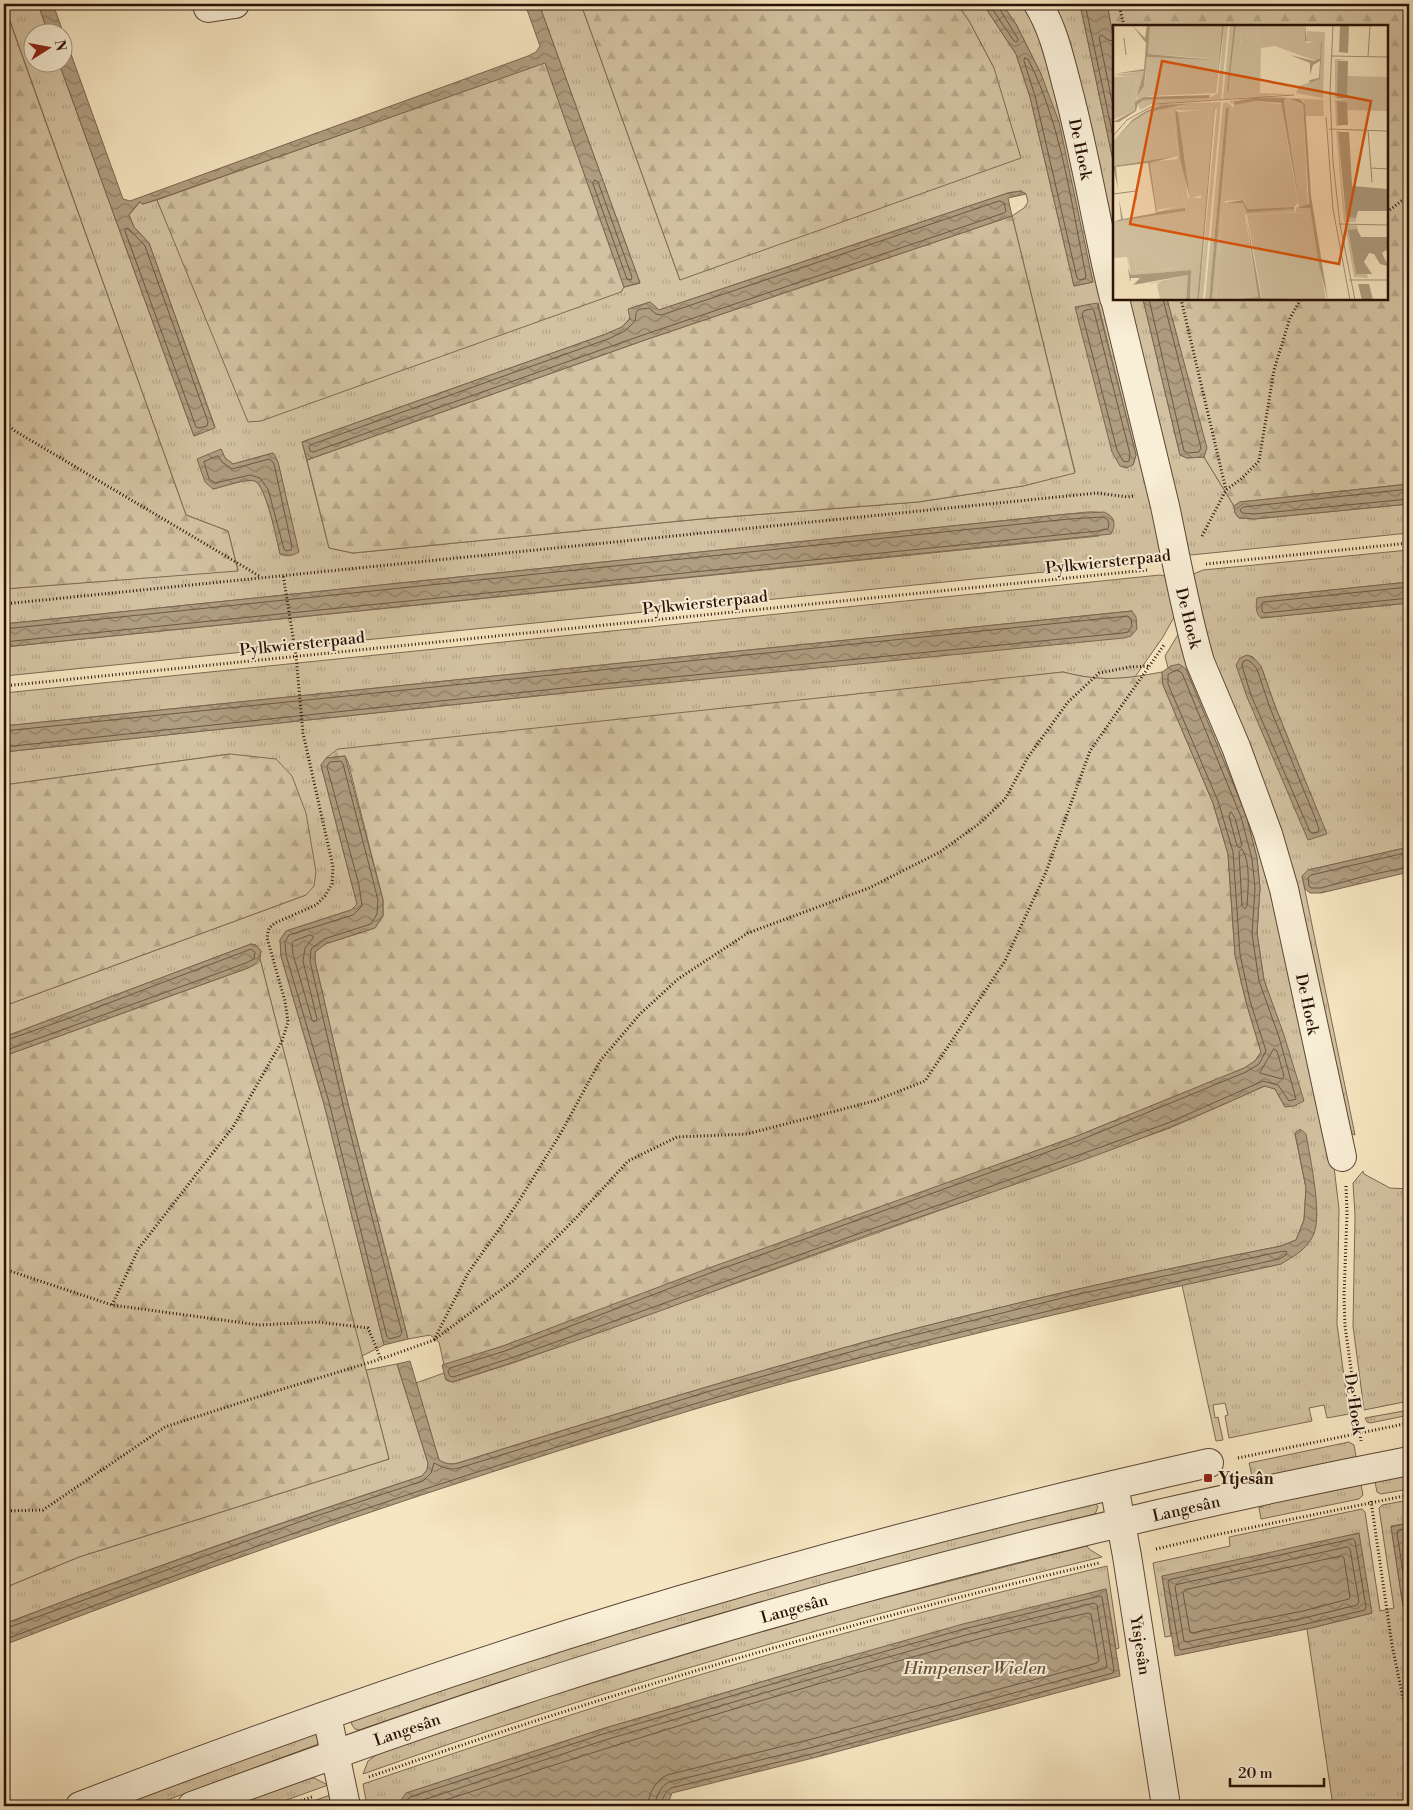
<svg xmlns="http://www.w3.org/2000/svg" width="1413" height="1810" font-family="'Libre Bodoni',serif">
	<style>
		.grass { fill: url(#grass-tufts); stroke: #7e6a54; fill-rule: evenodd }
		.forest { fill: url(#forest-firs); stroke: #7e6a54 }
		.water { fill: url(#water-waves); stroke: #7a6650 }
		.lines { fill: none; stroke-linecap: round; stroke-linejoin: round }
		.shore { stroke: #6c5844; stroke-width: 1 }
		.minor-casing { stroke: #5c4635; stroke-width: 30 }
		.tertiary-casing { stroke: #5c4635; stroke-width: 30 }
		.path { stroke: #291106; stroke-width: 3; stroke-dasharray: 1 2.5; stroke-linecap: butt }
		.minor { stroke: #f9efd7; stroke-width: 28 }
		.tertiary { stroke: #f9efd7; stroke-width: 28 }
		.poi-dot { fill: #8f2418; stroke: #f9efd7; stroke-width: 2 }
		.labels { text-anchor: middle; stroke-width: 4; stroke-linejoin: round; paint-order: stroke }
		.street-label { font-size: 16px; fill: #291106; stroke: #f9efd7 }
		.poi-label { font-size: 16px; font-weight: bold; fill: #291106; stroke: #f9efd7; text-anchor: start }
		.water-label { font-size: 18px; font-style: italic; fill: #66503d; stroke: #f9efd7 }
		.inset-road { fill: none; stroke: #a49176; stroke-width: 1 }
		.view { fill: #de550c; fill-opacity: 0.15; stroke: #de550c; stroke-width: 2.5 }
		.inset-edge { fill: none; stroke: #291106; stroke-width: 2.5 }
	</style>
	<defs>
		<pattern id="grass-tufts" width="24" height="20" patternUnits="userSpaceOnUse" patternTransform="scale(1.25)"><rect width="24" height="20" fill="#d3c2a1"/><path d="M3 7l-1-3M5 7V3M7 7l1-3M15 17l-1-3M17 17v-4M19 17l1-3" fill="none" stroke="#b5a689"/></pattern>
		<pattern id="forest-firs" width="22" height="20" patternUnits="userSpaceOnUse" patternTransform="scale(1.25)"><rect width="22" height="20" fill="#d3c2a1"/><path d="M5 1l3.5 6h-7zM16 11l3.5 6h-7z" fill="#b5a689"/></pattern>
		<pattern id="water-waves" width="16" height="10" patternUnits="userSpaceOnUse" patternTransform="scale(1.25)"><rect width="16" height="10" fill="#b09e81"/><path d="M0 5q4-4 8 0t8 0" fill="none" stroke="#8f7f68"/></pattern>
	</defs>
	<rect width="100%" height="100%" fill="#f6e6c1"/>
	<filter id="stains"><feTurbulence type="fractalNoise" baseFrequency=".004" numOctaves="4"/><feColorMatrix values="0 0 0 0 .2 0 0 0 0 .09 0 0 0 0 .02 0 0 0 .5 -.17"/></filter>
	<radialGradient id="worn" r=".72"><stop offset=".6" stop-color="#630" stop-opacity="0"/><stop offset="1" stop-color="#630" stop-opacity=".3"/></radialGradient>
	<g class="grass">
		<path d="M4 4H38L48 32H32V62L59 63 194 436 215 427 149 243 134 227 129 215 140 202 143 204 157 200 161 209 621 292 624 287 640 283 539 4H581L680 280 994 68 969 21 957 4H983L1016 54 1030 97 1074 286 1093 282 1041 74 1016 24 1002 4H1026L1042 33 1165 553 1161 558 1155 561 4 676V647L1099 536 1114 521C1105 507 1083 513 1068 514L4 624V589L238 570 228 531 186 515ZM1021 191 1026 194 1028 202 1024 208 1012 216 1075 472 1023 486 918 502 701 519 353 553 329 548 302 442 606 334 622 327 630 318 629 309 650 302 659 310 1008 193ZM1098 303 1136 455 1133 465ZM221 449 225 458 233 464 273 453 278 462 298 552 280 554C277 540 266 486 255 481 247 478 222 487 213 489Z"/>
		<path d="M1048 4H1080L1114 165V264Z"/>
		<path d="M1122 299H1143L1180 455 1187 458 1204 457 1234 506 1235 513 1239 518 1254 519 1409 504V533L1191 555 1185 551Z"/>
		<path d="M1409 550V582L1264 597 1261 618 1409 603V847L1308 870 1302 876 1355 1135 1350 1133 1208 660 1191 575 1203 570ZM1261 666 1275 706 1326 834 1247 697Z"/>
		<path d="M1160 575 1169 577 1178 610 1163 637 1135 677C1107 680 1090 679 1063 672L321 765 357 904 351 910 286 931 280 940 281 956 324 1104 384 1345 362 1356 260 959 261 951 256 945 251 944 4 1037V1006L306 895 230 754 4 785V752L593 690 1132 611 4 726V693Z"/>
		<path d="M1182 628 1256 820 1332 1150 1339 1209 1337 1324 1349 1414 1327 1418 1324 1405 1309 1408 1312 1421 1229 1438 1225 1416 1228 1415 1225 1403 1213 1405 1215 1418 1218 1417 1223 1440 1216 1441 1182 1285 1281 1264 1317 1215 1295 1134 1306 1188 1304 1220 1296 1240 1281 1246C1144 1273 1007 1304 872 1340 733 1378 595 1420 458 1463 450 1465 446 1464 439 1460L416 1383 444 1373 446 1380 453 1382 513 1363 1170 1128 1265 1086 1275 1089 1285 1107 1289 1054 1264 980 1257 933 1260 888 1257 858 1246 815 1186 669 1171 666 1168 668 1165 656Z"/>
		<path d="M1363 1171 1364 1174 1390 1188 1409 1189V1401L1364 1410 1353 1326 1355 1216 1353 1183Z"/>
		<path d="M397 1364 428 1463 427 1470 422 1476C281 1522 142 1571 4 1624V1588L79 1557 389 1459 366 1370Z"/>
		<path d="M1409 1410V1415L1370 1423 1367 1422 1365 1418Z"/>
		<path d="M1349 1442 1354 1445 1356 1457 1256 1478V1476H1252L1249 1463Z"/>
		<path d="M1409 1475V1489L1381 1494 1377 1492 1375 1482Z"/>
		<path d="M1361 1485 1363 1495 1359 1499 1261 1519 1259 1508 1262 1507V1505Z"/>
		<path d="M1409 1500V1523L1391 1526 1403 1606 1409 1605V1806H1333L1307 1629 1372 1613 1162 1576 1171 1636 1165 1637 1153 1563 1230 1546 1229 1537 1362 1509 1365 1512 1380 1611 1394 1608 1379 1508 1382 1505Z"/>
		<path d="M1095 1502 1098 1507 1095 1514C973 1545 851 1576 730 1611 605 1647 482 1689 359 1730L355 1729 352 1725 351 1720 353 1718 724 1598Z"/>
		<path d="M1087 1546 1089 1549 1102 1557C852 1617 605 1688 363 1774L368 1761 379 1753 521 1705 736 1639 848 1607Z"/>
		<path d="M1107 1566 1119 1648 1116 1649 1106 1589 822 1664 602 1729 407 1793 397 1806H367L363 1784C498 1738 634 1693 771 1654 882 1622 994 1593 1107 1566Z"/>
		<path d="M312 1732 318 1735 319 1742 316 1745 151 1806H110Z"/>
		<path d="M314 1778 328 1785 270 1806H230L307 1779Z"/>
		<path d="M330 1795 336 1806H300Z"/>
	</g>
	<g class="forest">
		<path d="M581 4H957L969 21 994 68 1021 158 680 280Z"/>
		<path d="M1107 4H1409V484L1240 502 1234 506 1204 457 1206 448 1167 299H1387V26H1114V41Z"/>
		<path d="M4 5 186 515 228 531 238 571 4 589Z"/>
		<path d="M545 62 624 287 621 292 261 421 248 422 157 200Z"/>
		<path d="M1012 216 1075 473 1023 486 918 502 701 519 353 553 329 548 307 460 645 340Z"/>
		<path d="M1063 672C1101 682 1124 679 1162 672L1163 685 1213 803 1228 854 1235 955 1246 1002 1261 1052 1255 1061 1245 1068 1077 1136 503 1346 444 1365 439 1342 430 1335 408 1339 348 1104 315 961V952L325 944 375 928 383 916V900L348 762 345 756 326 758 338 749Z"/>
		<path d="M230 754 276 759 292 776 306 813 316 872 314 886 306 895 4 1006V785Z"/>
		<path d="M260 959 389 1459 79 1557 4 1588V1056L248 968 258 963Z"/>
	</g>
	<g class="water">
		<path d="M38 4H53L123 199 130 201 528 56 536 52 540 46 525 4H539L640 283 624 287 545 63 164 197 143 204 139 202 129 215 134 227 149 243 215 428 194 436 59 63 62 62V32H48Z"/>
		<path d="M983 4H1002L1016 24 1041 74 1059 122 1093 282 1074 286 1030 97 1016 54Z"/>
		<path d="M1080 4H1107L1114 41V165Z"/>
		<path d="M1021 191 1026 194 1008 198 1012 216 645 340 307 460 302 442 606 334 622 327 630 319 628 309 650 302 659 310 1008 193Z"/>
		<path d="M1143 299H1167L1207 448 1204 457 1187 458 1180 455Z"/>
		<path d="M1097 303 1136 455 1133 465 1126 468 1120 466 1112 452 1075 307Z"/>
		<path d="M221 449 225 458 233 464 273 453 278 462 299 552C292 556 287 557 280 554 277 540 266 486 255 481 247 478 222 487 213 489L205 482 197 459Z"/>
		<path d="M1409 484V504L1254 519 1239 518 1235 513 1234 506 1240 502Z"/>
		<path d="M1104 512C1114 516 1117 524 1111 534L4 647V624L1068 514Z"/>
		<path d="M1409 582V603L1261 618C1255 613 1256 605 1257 598L1264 597Z"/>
		<path d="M1132 611 1136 617 1137 629 1131 636 1124 638 593 690 4 752V726Z"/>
		<path d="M1247 655 1253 657 1261 666 1275 706 1327 834 1308 840 1247 697 1236 665 1240 658Z"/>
		<path d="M1179 664 1186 669 1246 815 1257 858 1260 888 1257 933 1264 980 1284 1035 1304 1101 1294 1106 1285 1107 1275 1089 1264 1086C1137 1146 1002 1188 870 1234 731 1284 593 1338 452 1382L446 1380 442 1365 503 1346 709 1268 1077 1136 1244 1068 1255 1061 1261 1052 1246 1002 1235 955 1228 854 1213 803 1163 685 1162 672 1171 666Z"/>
		<path d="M345 756 383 900V916L375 928 325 944 315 952V961L348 1104 408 1339 384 1345 324 1104 281 956 280 940 286 931 351 910 357 904 321 765 326 758Z"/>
		<path d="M1409 847V872L1321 893H1310L1305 889 1302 876 1308 870Z"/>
		<path d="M251 944 256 945 261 951C259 961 257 963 248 968L4 1056V1037Z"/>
		<path d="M1300 1129 1306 1134C1310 1158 1323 1216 1313 1236 1306 1250 1294 1256 1281 1264 1126 1297 971 1333 818 1374 732 1397 646 1424 561 1450 373 1509 187 1574 4 1645V1624C142 1571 281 1523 422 1476L427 1470 428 1463 397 1364 410 1361 439 1460C446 1464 450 1465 458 1463 595 1420 733 1378 872 1340 1007 1304 1144 1273 1281 1246L1296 1240 1304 1220 1306 1188 1295 1133Z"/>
		<path d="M1409 1523V1605L1403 1606 1391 1527Z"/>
		<path d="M1359 1533 1372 1613 1307 1629 1175 1656 1162 1576Z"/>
		<path d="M1106 1589 1120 1676 817 1757 672 1793 667 1806H397L406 1793 602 1729 822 1664 963 1624Z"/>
	</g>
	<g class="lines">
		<g class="shore">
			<path d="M989 4 1014 41 1017 42 1018 39 999 8V4"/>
			<path d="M1085 4 1114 141"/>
			<path d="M1114 41 1108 40 1102 35 1099 37 1114 111"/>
			<path d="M1025 58 1028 59C1062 126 1071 203 1086 276L1085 279 1079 280 1077 278 1035 96 1024 61Z"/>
			<path d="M595 180 598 182 632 277 631 280 627 279 593 184Z"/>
			<path d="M1000 201 1004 203 1006 211 1004 213 643 335 313 452 310 451 309 447 310 445 608 339 625 331 635 321C637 308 635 310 649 308L656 314 661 315Z"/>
			<path d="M127 228 129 229 145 246 208 422 207 426 199 428 196 427 125 231Z"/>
			<path d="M1149 299 1184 451 1188 453 1199 452 1201 448 1163 299"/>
			<path d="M1092 309 1094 311 1130 454 1129 461 1126 462 1123 461 1117 450 1082 314 1084 311Z"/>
			<path d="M218 456 222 462 232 469 269 459 271 460 274 464 292 547 291 550 286 551 284 549 268 489 260 478 250 475 215 483 209 479 204 462Z"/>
			<path d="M1409 489 1243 507 1240 510 1242 513 1254 514 1409 499"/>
			<path d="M1409 587 1264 602 1262 603V611L1264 613 1409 598"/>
			<path d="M4 629 1069 519 1103 517 1107 519 1109 523 1108 529 1098 531 4 642"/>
			<path d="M1247 660 1251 662 1257 669 1270 708 1314 815 1319 829 1318 832 1312 833 1310 832 1251 695 1242 666 1243 662Z"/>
			<path d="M1177 670 1182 673 1241 817 1252 859 1255 888 1252 934 1259 981 1279 1037 1296 1099 1289 1101 1278 1085 1263 1081 1168 1123 511 1358 453 1377 450 1376 448 1371 450 1368 505 1351 710 1273 1078 1141 1246 1072 1259 1064 1266 1051 1250 1001 1240 954 1233 852 1218 801 1168 684V675Z"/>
			<path d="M4 731 1128 616 1131 619 1132 626 1128 632 1123 633 592 685 4 747"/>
			<path d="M330 762 341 761 343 764 378 900 377 914 371 924 324 939 311 949 310 961 343 1105 402 1333 400 1336 390 1339 387 1337 329 1102 286 955 285 942 289 935 353 915 362 906 359 885 327 767Z"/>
			<path d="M1231 812 1235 818 1242 845 1240 848 1237 846 1229 816Z"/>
			<path d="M1242 849C1251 861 1248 891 1247 906L1245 909 1242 906 1239 852Z"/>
			<path d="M1409 852 1311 875 1308 878 1309 886 1311 888H1321L1369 875 1409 867"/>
			<path d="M310 935 313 936V938L305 948 303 961 317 1019 314 1022 312 1020 293 954 292 943 294 941Z"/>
			<path d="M4 1041 64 1020 251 949 255 952 254 959 246 963 4 1051"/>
			<path d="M1274 1049 1277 1051 1284 1076 1282 1079 1260 1073Z"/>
			<path d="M1409 1528 1398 1530 1397 1533 1407 1598 1409 1600"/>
			<path d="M1353 1539 1355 1541 1366 1607 1365 1610 1306 1624 1181 1650 1179 1648 1168 1582 1169 1580Z"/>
			<path d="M1348 1547 1350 1549 1359 1602 1357 1605 1304 1618 1186 1642 1184 1641 1175 1587 1176 1585Z"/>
			<path d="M1342 1556 1344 1558 1350 1597 1349 1599 1303 1611 1192 1633 1190 1632 1183 1593 1185 1590Z"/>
			<path d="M4 1629 310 1518 423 1481 431 1473 434 1463C443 1467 448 1471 459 1468L710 1391 875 1345 1074 1295 1284 1251 1287 1252 1286 1255 1279 1259C1124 1293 970 1328 816 1369 730 1392 645 1419 560 1446 372 1504 187 1569 4 1640"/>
			<path d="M402 1806 410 1797 603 1734 823 1669 964 1629 1100 1596 1102 1597 1114 1670 1113 1673 816 1753 671 1788C666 1791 661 1800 661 1806"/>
			<path d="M410 1806 414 1803 605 1740 825 1675 966 1635 1094 1603 1097 1605 1107 1666 1106 1668 814 1747 669 1782C661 1786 655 1797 655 1806"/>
			<path d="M427 1806C605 1748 785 1691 967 1642 1007 1631 1048 1622 1088 1613L1091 1614 1099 1660 1097 1663 812 1739 667 1775C656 1780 648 1794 648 1806"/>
		</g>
		<g class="minor-casing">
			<g id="minor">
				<path d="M1038 4C1054 30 1060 60 1068 90 1086 158 1097 229 1114 298"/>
				<path d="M208 8 235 4"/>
				<path d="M1115 299C1131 368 1149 437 1165 506 1176 558 1185 610 1200 662L1236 747 1268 834 1284 889 1342 1157"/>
				<path d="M1114 1485 1127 1556 1166 1806"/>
				<path d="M327 1716 346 1806"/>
				<path d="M80 1806C294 1724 511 1648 732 1585 890 1539 1049 1499 1209 1463"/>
			</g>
		</g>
		<g class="tertiary-casing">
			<path id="tertiary" d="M192 1806C336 1753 480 1702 626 1657 883 1578 1145 1512 1409 1461"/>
		</g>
		<g class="path">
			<path d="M1119 4 1124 26"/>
			<path d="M1387 212 1409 195"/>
			<path d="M1181 299 1226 490"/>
			<path d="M4 421 15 431 261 577"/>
			<path d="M1202 536 1226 490 1241 479 1259 461 1274 370 1290 318 1301 299"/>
			<path d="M1206 564 1409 543"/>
			<path d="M4 604 1097 493 1128 497 1133 496"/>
			<path d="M4 686 1147 570"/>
			<path d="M1346 1186 1347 1213 1344 1296 1345 1326 1361 1441"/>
			<path d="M4 1269 112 1305 259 1325 318 1322 368 1328 381 1359"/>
			<path d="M112 1305 139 1248 233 1127 282 1041 288 1022 285 1001 267 938 269 928 275 923 316 905 325 896 332 884 333 867 303 733 296 656 283 574"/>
			<path d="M434 1340 468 1273 517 1204 562 1131 600 1061 640 1014 678 979 748 933 869 888 940 852 980 823 1005 799 1028 757 1068 702 1099 673 1130 667 1150 666"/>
			<path d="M1238 1458 1409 1423"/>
			<path d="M1371 1501 1392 1645 1409 1727"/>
			<path d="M4 1511 43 1510 165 1427 273 1392 381 1359 434 1340 513 1281 574 1220 628 1161 677 1137 747 1134 874 1101 925 1081 1005 961 1046 872 1090 751 1164 645"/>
			<path d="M1156 1549 1220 1534 1409 1495"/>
			<path d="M369 1777C609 1693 852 1621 1099 1563"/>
			<path d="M301 1801 314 1796"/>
		</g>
		<use href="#minor" class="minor"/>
		<use href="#tertiary" class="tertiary"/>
	</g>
	<rect class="poi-dot" x="1203" y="1473" width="10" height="10" rx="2.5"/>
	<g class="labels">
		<g class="street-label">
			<text transform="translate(1081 149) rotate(78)" y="6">De Hoek</text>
			<text transform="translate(1108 561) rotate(-6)" y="6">Pylkwiersterpaad</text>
			<text transform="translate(705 602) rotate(-6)" y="6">Pylkwiersterpaad</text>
			<text transform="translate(1189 618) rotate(76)" y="6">De Hoek</text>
			<text transform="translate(302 643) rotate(-6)" y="6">Pylkwiersterpaad</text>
			<text transform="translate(1308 1004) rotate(78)" y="6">De Hoek</text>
			<text transform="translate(1355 1404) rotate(82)" y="6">De Hoek</text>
			<text transform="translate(1186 1508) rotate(-13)" y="6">Langesân</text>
			<text transform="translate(794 1608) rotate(-16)" y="6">Langesân</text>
			<text transform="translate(1141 1645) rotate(81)" y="6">Ytsjesân</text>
			<text transform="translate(407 1729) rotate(-19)" y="6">Langesân</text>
		</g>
		<g class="poi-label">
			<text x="1218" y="1484">Ytjesân</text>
		</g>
		<g class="water-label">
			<text x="975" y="1674">Himpenser Wielen</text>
		</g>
	</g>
	<g transform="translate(1113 25)">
		<rect width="275" height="275" fill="#f6e6c1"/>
		<path d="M111 0H115L108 74 39 79 27 85 25 79 31 75 96 73 105 68ZM117 0H121L115 67 123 0H129L127 21 146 18 144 0H192L193 18 202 17 194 16V6L212 7 210 73 183 68 186 61 207 54 209 17 207 32 203 36 162 21 148 23 147 68 178 69 110 74ZM222 34H232L225 36 234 73V51L275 52V86L234 85V77L225 76V100L232 101H223L222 75H234L222 73ZM31 46 23 71 22 85 0 95V89L18 81 25 52 0 50ZM150 71 210 75 211 91H192L191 76 187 74H177L190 79 195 181 186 182 171 77 173 73H139L119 79 116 76ZM108 77 90 275H86L104 83 101 87 84 275H77L78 245 18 250 15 231H21L23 247 82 241 84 184 81 189 0 201V197L72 186 44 187 72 179 64 131 0 141V137L65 126 59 85 33 91 0 122V117L19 97 35 87 46 83 74 81 49 80 33 86 45 79ZM62 85 96 86 88 173H75ZM114 77 121 83 112 178H130L134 188 181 184 182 187 132 190 145 272 142 274 109 189 103 275H99L116 83 113 82 96 275H92L110 78ZM223 106 232 107H225L230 168 233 192 243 193V197H231ZM183 183H197L213 275H204L207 274 194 187H183ZM232 200H244L245 205H235L243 248 254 249 255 253 241 252ZM75 250 73 275H47L44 259 48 257 33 259Z" fill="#d3c2a1" fill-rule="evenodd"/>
		<path d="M37 0H109L103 68 36 71 22 77 32 56 34 32 101 34 35 29ZM129 0H144L146 18 127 22ZM25 51 18 81 0 89V52ZM143 76 168 79 184 171 185 178 181 182 135 184 131 175 111 176 121 80ZM59 85 65 127 0 137V122L33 91ZM96 85 89 170 77 174 65 87ZM65 134 72 180 44 185 37 137ZM113 182 127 183 142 274 103 275 109 189ZM84 184H89L82 241 23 247 21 231H15L16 243 14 232 0 233V201L81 189ZM194 187 208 274H149L134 190Z" fill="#d3c2a1"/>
		<path d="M19 0 32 13 34 0H37L35 29 101 35 34 32 31 61 23 73 31 46 0 49 31 44 33 18ZM109 0H111L103 68 106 35ZM121 0H123L115 68 114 66ZM192 0 194 16 209 18 207 54 196 58 197 55 206 53 207 36 200 40 197 50V38L177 30 201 36 207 33 208 18 192 16ZM227 0H236L235 28 226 27ZM225 36H235L234 73H224ZM97 70 96 73 31 75 25 79 23 86 6 97H0L22 85V77L31 72ZM139 73H173L171 77 186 178 168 78 143 76 121 80V77ZM177 74H187L192 79 198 171 215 275 206 240 197 183H183L196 179 190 79ZM224 76 234 77 235 100H225ZM74 79 35 87 19 97 0 117 19 95 33 86 49 80ZM102 82 86 275H84L101 87ZM113 82 116 83 99 275H96ZM62 85 65 87 77 174 67 133ZM225 107H236L239 161 275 164V186H245L243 193 233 192ZM64 131 37 138 44 187 72 183V186L0 197 8 194 6 174 10 194 43 188 35 138 3 142 5 164 0 141ZM130 175 135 184 181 182V184L134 188 130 178H112ZM133 190 148 273 206 275H119L145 272ZM244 204 248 212H275V224L269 228 275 241 267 239 261 229 256 228 251 237 259 249H243L235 205ZM15 243 18 250 78 245 77 275H73L75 250 20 260 27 253H18L17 257ZM245 259H256L260 275H249Z" fill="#b09e81"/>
		<path class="inset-road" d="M220 0 217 67 220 137 227 199 242 275M11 13 13 30M218 31 275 32M255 32 257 0M213 92 220 184 237 275M216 104 275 106M255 105 259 157M0 111 14 95 43 79 181 70M258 143 275 144M0 169 23 166V175M226 199 275 200M236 255H275"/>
		<path class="view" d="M49 36 258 76 226 239 17 199Z"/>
		<rect width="275" height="275" class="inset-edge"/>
	</g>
	<rect width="1413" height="1810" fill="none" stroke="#f6e6c1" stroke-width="20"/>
	<rect x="5" y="5" width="1403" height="1800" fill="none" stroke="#291106" stroke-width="2.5"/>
	<rect x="10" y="10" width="1393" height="1790" fill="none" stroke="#291106"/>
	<g transform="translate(48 48) rotate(79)"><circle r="24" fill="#f9efd7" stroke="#a69683"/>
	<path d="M0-4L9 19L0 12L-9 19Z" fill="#8f2418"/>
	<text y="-8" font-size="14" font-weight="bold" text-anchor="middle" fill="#291106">N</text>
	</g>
	<path d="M1230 1778v8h94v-8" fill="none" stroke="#291106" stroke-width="2.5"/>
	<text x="1238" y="1778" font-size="15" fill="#291106" stroke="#f9efd7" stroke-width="4" paint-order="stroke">20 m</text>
	<rect width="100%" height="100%" filter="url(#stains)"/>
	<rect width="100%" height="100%" fill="url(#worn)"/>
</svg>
